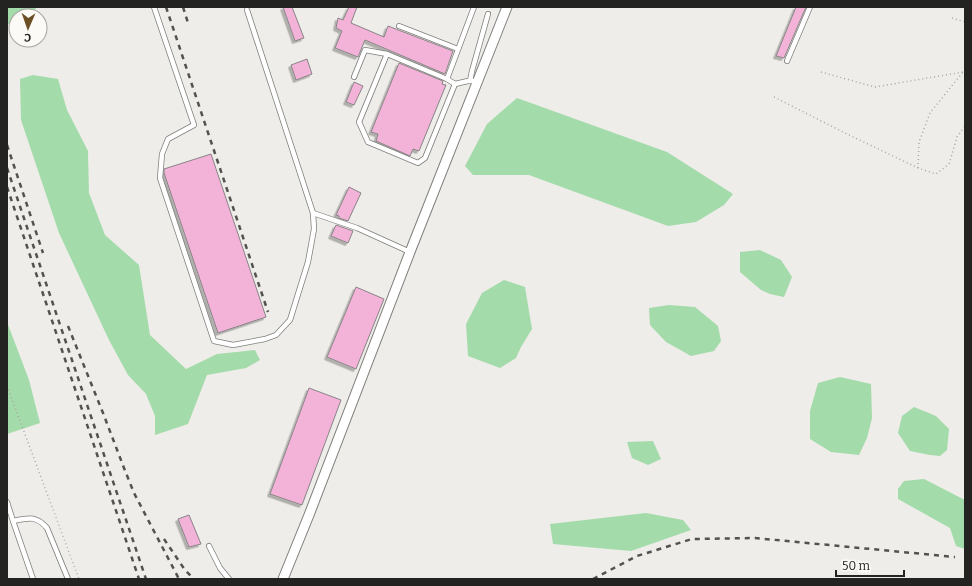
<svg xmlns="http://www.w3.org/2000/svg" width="972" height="586" font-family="Bitter,serif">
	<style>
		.green { fill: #a4dbaa }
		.building { fill: #f3b2d8; stroke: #888486; filter: url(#shadow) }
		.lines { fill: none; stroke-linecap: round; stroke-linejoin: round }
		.service-casing { stroke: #7f7e7b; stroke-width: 6 }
		.minor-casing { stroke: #7f7e7b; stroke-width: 11 }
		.path { stroke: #a7a6a3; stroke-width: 1.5; stroke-dasharray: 1 3; stroke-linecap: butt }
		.service { stroke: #fff; stroke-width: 4.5 }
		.minor { stroke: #fff; stroke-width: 9 }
		.rail { stroke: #525250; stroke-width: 2.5; stroke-dasharray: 5 5; stroke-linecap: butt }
	</style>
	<defs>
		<filter id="shadow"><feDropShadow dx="-2.5" dy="2.5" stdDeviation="0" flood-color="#0004"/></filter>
	</defs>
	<rect width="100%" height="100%" fill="#eeede9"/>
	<g class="green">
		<path d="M7 7H36V9L24 16H16V20L7 25Z"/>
		<path d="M33 75 58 79 67 110 88 151 89 193 105 235 139 265 150 335 186 369 217 354 255 350 260 360 246 368 207 375 188 424 155 435V416L146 394 128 375 109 340 59 233 21 120 20 79Z"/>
		<path d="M517 98 667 152 733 194 724 205 696 222 668 226 529 175H473L465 166 487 124Z"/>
		<path d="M760 250 781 260 792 277 784 297 770 294 761 290 740 272V252Z"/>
		<path d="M504 280 525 287 532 329 521 347 516 358 500 368 468 356 466 324 482 293Z"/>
		<path d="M669 305 695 307 718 326 721 341 714 351 691 356 666 342 650 325 649 308Z"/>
		<path d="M7 322 29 380 40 423 7 434Z"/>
		<path d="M840 377 871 384 872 418 867 438 859 455 831 452 810 439V411L818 383Z"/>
		<path d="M914 407 936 416 949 429 947 450 940 456 930 455 910 451 898 433 902 416Z"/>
		<path d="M653 441 661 459 648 465 632 458 627 442Z"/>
		<path d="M924 479 965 500V549L956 546 950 528 898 499V489L904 481Z"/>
		<path d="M646 513 683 520 691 530 631 551 553 544 550 524Z"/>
	</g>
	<g class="building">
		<path d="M283 7H292L304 38 295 41Z"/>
		<path d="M349 7H357L351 23 384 37 388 26 453 51 445 74 365 40 358 57 335 48 342 31 336 28 338 18 343 20Z"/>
		<path d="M796 7H806L784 58 776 56Z"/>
		<path d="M307 59 312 74 296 80 291 65Z"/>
		<path d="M399 63 443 81 442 84 446 85 419 151 413 149 410 156 376 141 378 134 371 132Z"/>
		<path d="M354 82 363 86 354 105 346 102Z"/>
		<path d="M211 154 266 317 218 333 164 173V169Z"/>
		<path d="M349 187 361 193 348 221 339 218V216L336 215Z"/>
		<path d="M336 225 353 231 348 243 331 236Z"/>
		<path d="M356 287 384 299 356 369 327 357Z"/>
		<path d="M309 388 341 400 302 505 270 494Z"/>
		<path d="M189 515 201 544 189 547 178 519Z"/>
	</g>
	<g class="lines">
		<g class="service-casing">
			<g id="service">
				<path d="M154 7 194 125 168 139 162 154 160 178 214 341 233 345 265 339 276 335 290 320 308 262 314 229 313 213 247 10"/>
				<path d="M474 7 447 79 455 84 468 81H477"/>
				<path d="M399 26 458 49"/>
				<path d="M787 61 810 7"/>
				<path d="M354 77 365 50 387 54"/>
				<path d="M447 79 387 54 359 122 368 142 418 163 425 158 455 84"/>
				<path d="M470 81 472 71 488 14"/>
				<path d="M313 213 357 228 410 252"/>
				<path d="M7 502 13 521 33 579"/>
				<path d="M13 521C28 518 36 515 47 528L68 579"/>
				<path d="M209 546 220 568 229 579"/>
			</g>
		</g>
		<g class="minor-casing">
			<path id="minor" d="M283 579 309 515 410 252 507 7"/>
		</g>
		<g class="path">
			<path d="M952 18 965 22"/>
			<path d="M821 72 875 87 963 72"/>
			<path d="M774 97 845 133 918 168 936 174 949 164 957 137 965 126"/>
			<path d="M918 168 919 142 930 113 963 72 965 71"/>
			<path d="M7 386 79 579"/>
		</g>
		<use href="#service" class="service"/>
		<use href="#minor" class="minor"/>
		<g class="rail">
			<path d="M166 7 268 312"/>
			<path d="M183 7 189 26"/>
			<path d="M7 145 43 253"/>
			<path d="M7 168 146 579"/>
			<path d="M7 187 139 579"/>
			<path d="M68 326 103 413 124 468 134 493 179 579"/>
			<path d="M164 539 185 570 194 579"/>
			<path d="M593 579 637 556 692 539 755 538 955 557"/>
		</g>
	</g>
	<rect width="972" height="586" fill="none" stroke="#232322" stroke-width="16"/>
	<g transform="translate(28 28) rotate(182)"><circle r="19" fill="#fbfaf7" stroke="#a5a4a2"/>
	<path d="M0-3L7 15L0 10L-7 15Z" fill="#6c5023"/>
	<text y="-6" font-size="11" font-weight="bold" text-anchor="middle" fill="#232322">С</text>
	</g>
	<path d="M836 570v6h68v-6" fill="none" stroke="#232322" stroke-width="2"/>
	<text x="842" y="570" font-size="12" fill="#232322" stroke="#fbfaf7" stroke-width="3" paint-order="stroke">50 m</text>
</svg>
